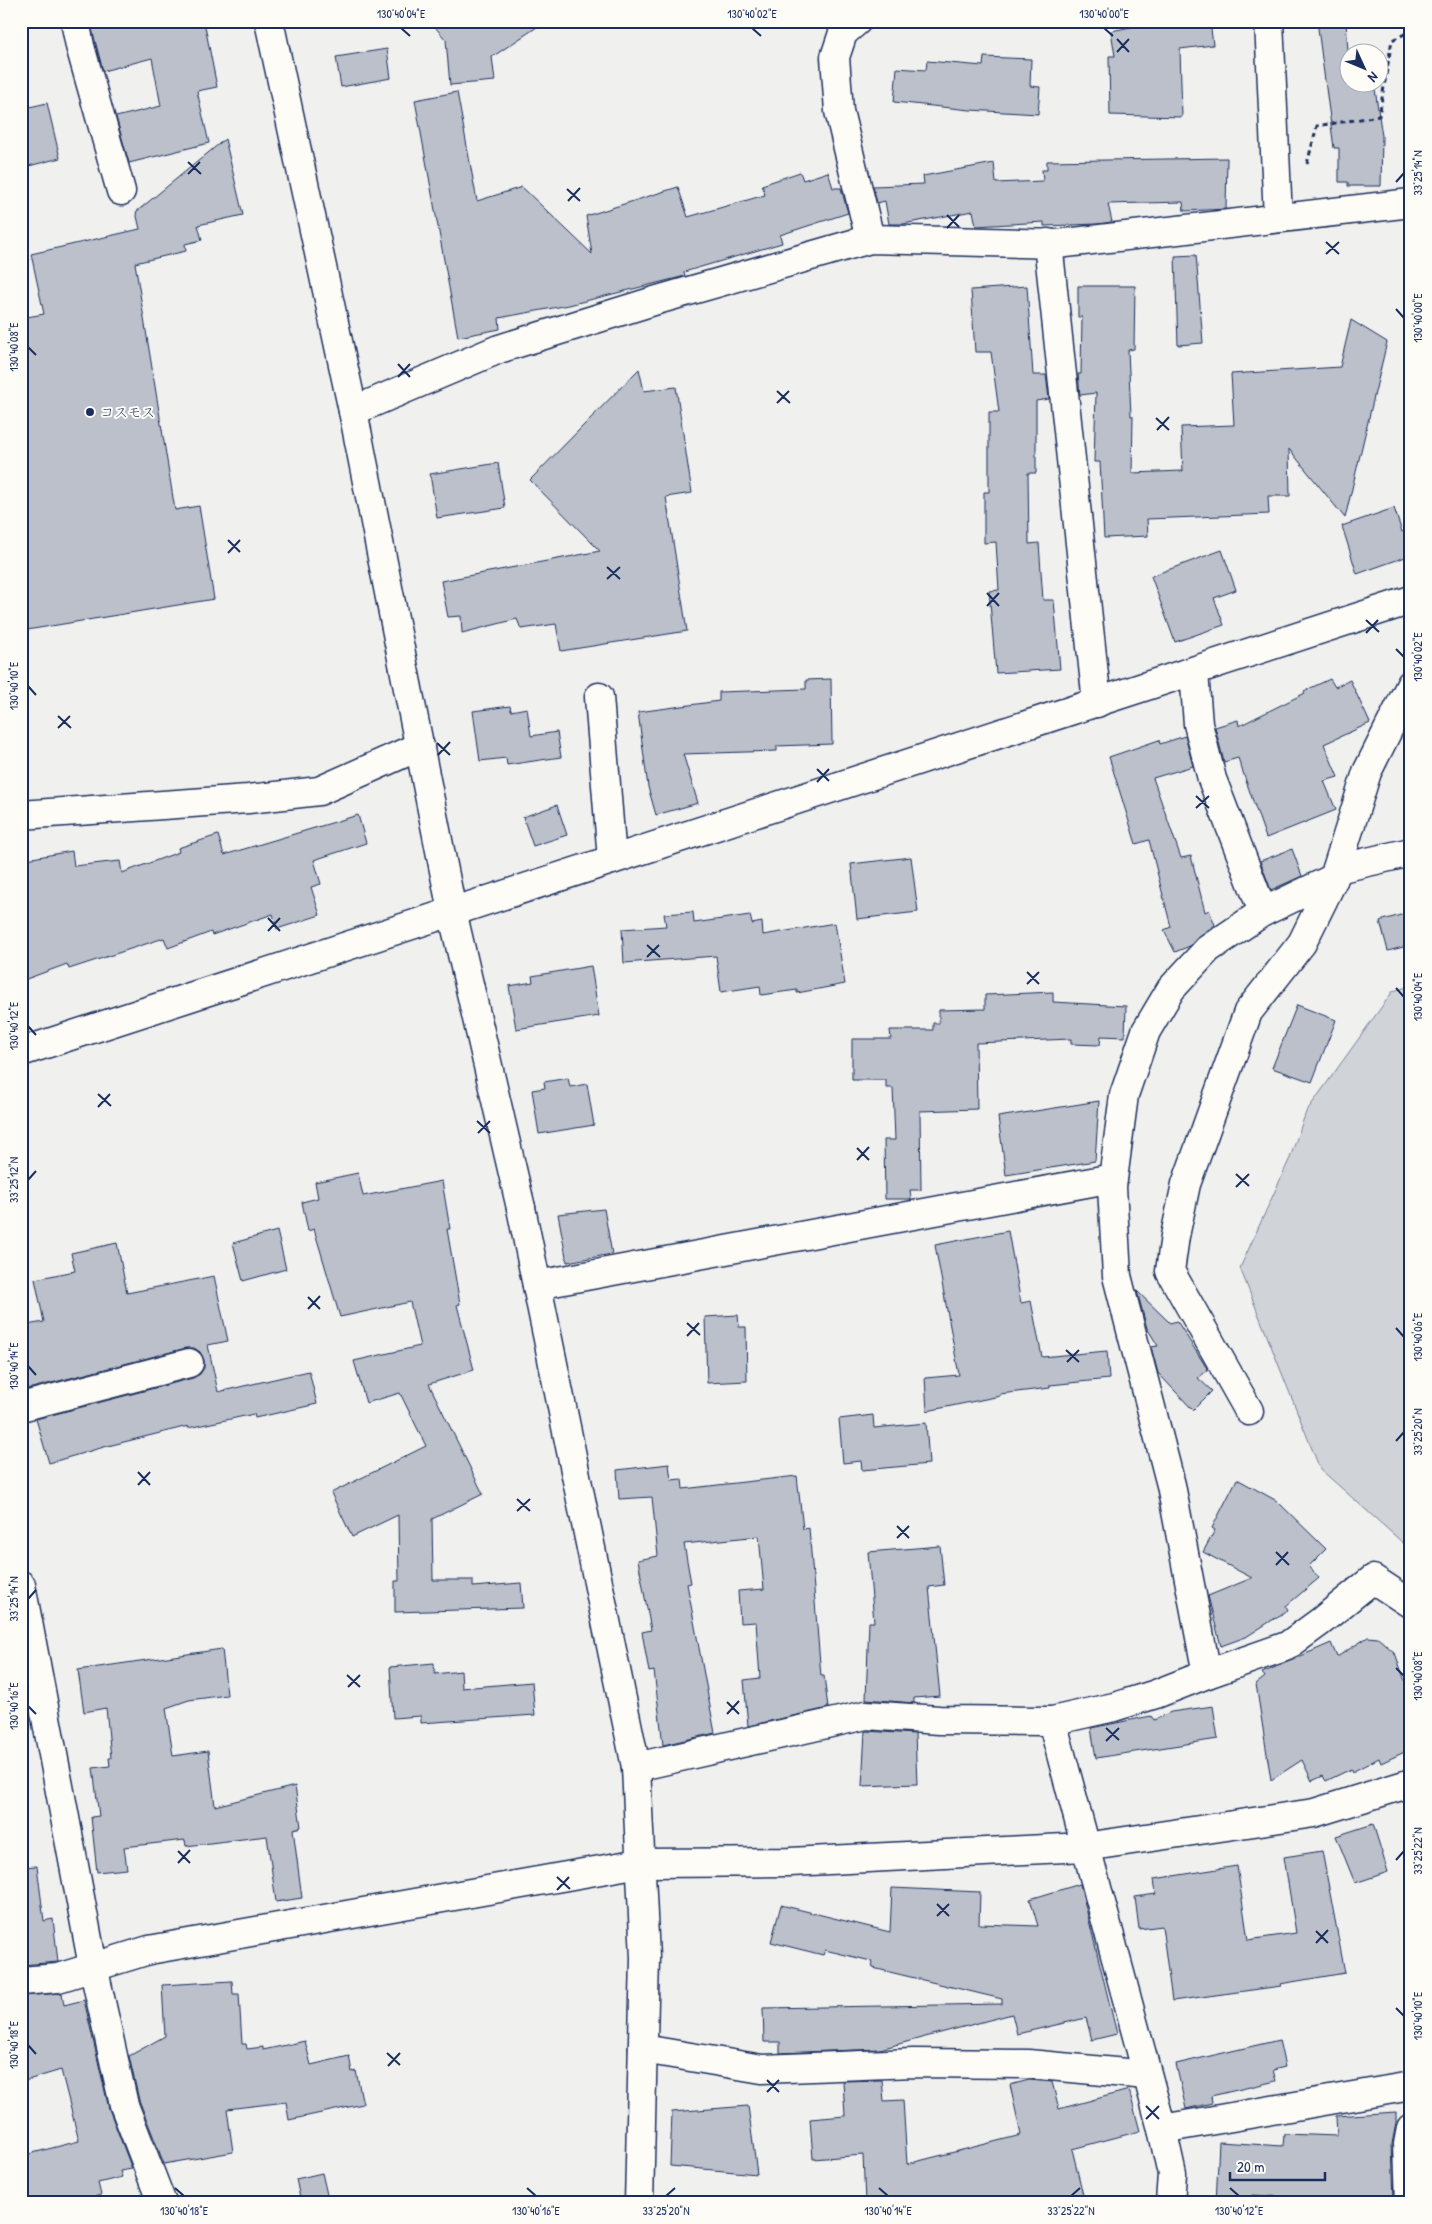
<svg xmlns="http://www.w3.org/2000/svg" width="1432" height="2224" font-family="'Patrick Hand','Klee One',sans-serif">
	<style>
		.green { fill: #d0d3d8; stroke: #76819b }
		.building { fill: #bbc0ca; stroke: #1b2f5e }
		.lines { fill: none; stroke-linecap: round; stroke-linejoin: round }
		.minor-casing { stroke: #1b2f5e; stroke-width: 31 }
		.tertiary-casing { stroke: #1b2f5e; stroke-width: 31 }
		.path { stroke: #1b2f5e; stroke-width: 3; stroke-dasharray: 5 4; stroke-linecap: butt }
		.minor { stroke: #fdfcf7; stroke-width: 28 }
		.tertiary { stroke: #fdfcf7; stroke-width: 28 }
		.ticks { fill: none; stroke: #1b2f5e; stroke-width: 2 }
		.poi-dot { fill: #1b2f5e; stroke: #fdfcf7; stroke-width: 2 }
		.labels { text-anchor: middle; stroke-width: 4; stroke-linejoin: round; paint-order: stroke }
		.poi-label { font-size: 14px; fill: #1b2f5e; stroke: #fdfcf7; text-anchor: start }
		.neatline { fill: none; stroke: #1b2f5e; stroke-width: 2 }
		.ticks-label { font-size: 12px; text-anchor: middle; fill: #1b2f5e }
	</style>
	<rect width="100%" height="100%" fill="#f0f0ee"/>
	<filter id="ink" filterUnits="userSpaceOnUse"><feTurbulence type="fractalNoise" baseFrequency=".02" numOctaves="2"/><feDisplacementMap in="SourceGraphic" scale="10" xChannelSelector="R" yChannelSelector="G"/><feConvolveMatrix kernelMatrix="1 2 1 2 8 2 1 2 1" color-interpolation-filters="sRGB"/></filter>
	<g filter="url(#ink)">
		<path class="green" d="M1411 986V1550L1320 1469 1240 1268 1290 1158 1306 1112 1393 991Z"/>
		<g class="building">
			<path d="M97 21H204L217 87 197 91 209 143 129 163 116 117 161 106 152 58 103 71 92 29 99 27Z"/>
			<path d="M430 21H546L492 57 495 81 450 85 446 40Z"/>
			<path d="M1135 21H1210L1213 45 1180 49 1182 117 1110 115 1109 56H1115L1111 31 1136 26Z"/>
			<path d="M1317 21H1346L1350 82H1374L1382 136 1381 186H1348V182H1339V148H1334Z"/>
			<path d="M387 49 391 78 341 87 336 57Z"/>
			<path d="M984 57 1031 59 1030 86 1040 87 1038 114 970 110 894 102 897 68 926 70 927 61 983 66Z"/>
			<path d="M457 92 477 201 522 187 592 254 586 216 678 187 688 217 765 195 762 185 800 172 803 180 828 172 833 188H841L848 213 780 235 782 243 684 272 685 276 569 305 499 318 500 329 458 337 415 100Z"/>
			<path d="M47 103 60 158 21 168V109Z"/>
			<path d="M225 139 243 215 198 225 202 240 185 244 186 251 135 263 175 510 199 506 214 599 21 631V318L44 314 31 254 140 229 136 212Z"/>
			<path d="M1227 158 1226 209 1184 211 1183 202 1108 204 1112 222 1097 224 1044 226V222L976 226 973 211 903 224H889L885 201 877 203 873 186 924 184 923 176 994 163 996 183 1043 181 1042 170H1047V161Z"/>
			<path d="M1196 255 1203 343 1178 345 1175 256Z"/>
			<path d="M1027 286 1033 375H1046L1049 399 1036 401V473H1028L1029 544 1039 543 1043 600H1054L1060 669 996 673 989 591 999 590 996 542 984 543V492H989V412H999L991 352H975L971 290Z"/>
			<path d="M1078 286H1135L1134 349 1128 350 1131 416H1133L1132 473 1183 471 1181 427 1234 425 1231 374 1340 367 1351 320 1387 342 1345 518 1289 449 1290 496H1268L1269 514 1147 519 1148 536 1104 538 1100 462H1094L1096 393 1080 395 1078 374H1081L1082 317H1078Z"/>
			<path d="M639 369 644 391 676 387 692 493 666 497 687 631 561 651 556 624 521 629 517 619 462 633 461 616 448 617 441 581 600 551 530 480Z"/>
			<path d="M498 463 505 508 437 518 430 474Z"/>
			<path d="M1394 508 1402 532 1411 529V555L1357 574 1342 526Z"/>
			<path d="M1222 550 1236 590 1214 598 1224 625 1175 642 1151 576Z"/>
			<path d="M831 679 832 744 777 746V751L683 754 698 803 656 815 648 787 638 712 719 701V692L806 689V680Z"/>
			<path d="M1330 679 1335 687 1350 680 1370 723 1324 744 1338 777 1324 781 1336 810 1266 838 1238 758 1224 762 1215 727 1238 720 1239 726 1305 693 1304 691Z"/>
			<path d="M510 706 511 711 527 708 531 736 557 732 561 757 507 765 506 758 480 761 473 711Z"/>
			<path d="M1185 736 1193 766 1153 778 1181 858 1191 856 1205 912 1209 910 1215 925 1199 936 1190 946 1175 952 1164 930 1171 927 1149 840 1136 844 1109 757 1159 740 1160 744Z"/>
			<path d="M557 805 567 835 533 846 523 817Z"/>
			<path d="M358 815 366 843 314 860 321 884 311 887 320 915 277 929 273 914 212 935 211 932 168 948 164 938 69 969 67 964 21 981V860L72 851 74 866 120 861 122 873 179 852 178 848 218 835 224 855Z"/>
			<path d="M1292 849 1302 876 1271 890 1260 861Z"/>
			<path d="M911 857 918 912 857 919 851 864Z"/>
			<path d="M693 912 694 923 750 915 752 924 762 922 763 935 835 923 845 984 797 993V990L761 995 760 986 721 992 716 956 624 963 622 929 666 926 664 914Z"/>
			<path d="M1411 912V945L1388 951 1380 921Z"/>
			<path d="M591 966 599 1016 516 1029 509 986 533 982 532 976Z"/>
			<path d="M1053 992V1002L1126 1006 1125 1037 1101 1036 1100 1045 1071 1044V1039L976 1043 977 1109 920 1111 921 1190H910L911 1199H885L884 1140H895L893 1088H886V1080H852V1039H891L890 1030H933V1023H939V1010L985 1009V995Z"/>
			<path d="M1297 1005 1336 1020 1312 1082 1272 1068Z"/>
			<path d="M568 1078 570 1087 587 1084 594 1125 539 1134 532 1090 545 1088 544 1082Z"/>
			<path d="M1099 1101 1095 1161 1006 1175 998 1117Z"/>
			<path d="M358 1173 363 1196 442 1181 450 1229H447L460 1304 457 1305 474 1370 429 1384 483 1494 432 1519 433 1580H473V1587L521 1583 523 1608 395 1612V1581H399L398 1515 352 1537 331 1493 426 1446 400 1393 366 1403 354 1361 420 1346 410 1302 340 1317 314 1229 308 1231 302 1202 318 1198 315 1182Z"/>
			<path d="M604 1209 612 1254 567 1262 558 1214Z"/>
			<path d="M277 1231 286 1269 243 1281 233 1243Z"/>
			<path d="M1008 1231 1021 1303 1031 1301 1042 1357 1107 1351 1109 1379 1050 1385V1388L1000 1394V1396L927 1411 925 1378 959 1375 935 1245Z"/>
			<path d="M117 1243 127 1293 214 1276 228 1341 208 1345 218 1392 309 1371 317 1404 255 1418 254 1414 188 1428V1426L104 1447 49 1463 36 1419 193 1378 200 1374 204 1368V1360L200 1352 194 1348H186L28 1389 21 1357V1326L44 1322 35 1279 75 1271 71 1253Z"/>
			<path d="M1137 1291 1170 1323 1177 1321 1208 1370 1198 1378 1212 1391 1193 1410 1158 1373 1151 1347 1158 1346 1147 1328Z"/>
			<path d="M738 1315 739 1327H746L747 1381 707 1383 705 1317Z"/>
			<path d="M873 1415 874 1428 926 1423 929 1464 862 1470 861 1461 843 1463 839 1419Z"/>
			<path d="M669 1464 671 1480 682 1479 683 1489 797 1476 803 1529 809 1528 821 1676H824L828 1708 748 1726 744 1680 760 1678 756 1622 740 1623 738 1591 764 1589 759 1536 684 1544 691 1583 687 1584 715 1733 663 1745 654 1671 649 1672 642 1632 651 1630 638 1560 658 1556 652 1497 619 1499 617 1470Z"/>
			<path d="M1237 1479 1277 1501 1326 1549 1309 1566 1319 1578 1286 1606 1288 1610 1246 1637 1221 1646 1208 1596 1252 1578 1203 1552 1215 1530 1212 1528Z"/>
			<path d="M940 1546 944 1585 929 1587 940 1696 914 1698V1703L866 1699 869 1622H874L868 1552Z"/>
			<path d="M1368 1637 1378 1638 1395 1653 1411 1698V1749L1381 1763 1379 1758 1352 1772 1351 1769 1326 1781 1323 1776 1312 1781 1302 1760 1271 1780 1256 1684 1265 1677 1262 1673 1331 1643 1337 1657Z"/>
			<path d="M222 1649 227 1695 189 1700 166 1708 173 1756 208 1751 215 1806 295 1786 301 1827 293 1829 302 1898 276 1902 267 1836 186 1846 185 1840 124 1847 127 1869 97 1872 91 1817 99 1816 93 1768 110 1766 109 1758H111L106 1708 84 1712 78 1670Z"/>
			<path d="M434 1663 435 1674 461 1671 462 1688 532 1682 535 1715 421 1723V1716L393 1718 390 1667Z"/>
			<path d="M1213 1706 1218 1739 1096 1758 1091 1728 1151 1716 1154 1720 1171 1712Z"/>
			<path d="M865 1731 915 1734 917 1784 862 1786Z"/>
			<path d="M1373 1824 1388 1872 1355 1883 1336 1836Z"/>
			<path d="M1322 1851 1345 1973 1280 1984 1281 1986 1172 2001 1162 1926 1139 1929 1135 1897 1156 1894 1154 1879 1237 1866 1248 1940 1296 1933 1284 1857Z"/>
			<path d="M37 1866 44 1921 53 1919 58 1962 21 1965V1867Z"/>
			<path d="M1080 1884 1117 2034 1092 2040 1086 2018 1017 2034 1012 2014 880 2049 780 2053V2042H764L763 2008 1002 2004V1999L873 1968 871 1961 825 1950 823 1955 771 1942 781 1905 890 1932 892 1888 980 1892 979 1924 1038 1926 1030 1899Z"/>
			<path d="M232 1981 233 1994H239L242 2044H246L247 2049 263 2047V2050L305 2041 311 2065 349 2056 352 2072 356 2071 363 2104 289 2120 286 2102 227 2109 233 2152 164 2164 139 2100 129 2056 165 2036 162 1985Z"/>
			<path d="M62 1993 64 2005 84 2000 109 2109 132 2169 120 2171 122 2177 98 2183 101 2195 68 2203H21V2156L79 2141 61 2070 21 2082V1996Z"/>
			<path d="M1279 2040 1285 2067 1273 2070 1276 2081 1211 2096 1212 2103 1186 2109 1176 2064Z"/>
			<path d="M882 2080 884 2101 903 2100 907 2164 1021 2135 1010 2085 1029 2080 1052 2082 1059 2109 1129 2090 1140 2131 1072 2149 1085 2203H865L863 2155 813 2159 810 2119 845 2116 843 2081Z"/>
			<path d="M748 2106 757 2174 670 2166 672 2112Z"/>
			<path d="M1396 2112V2123L1392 2144 1394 2203H1336V2200L1252 2195V2203H1216L1219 2142 1283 2146 1284 2134 1337 2136 1336 2116Z"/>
			<path d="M322 2173 329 2203H301L296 2179Z"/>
		</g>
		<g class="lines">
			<g class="minor-casing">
				<g id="minor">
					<path d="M75 21 80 46 121 191"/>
					<path d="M857 21 843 33 835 57 839 111 870 239"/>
					<path d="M1269 21 1278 218"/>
					<path d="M1048 243 1097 703"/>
					<path d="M353 411 499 349 654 301 870 239 1057 244 1411 203"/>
					<path d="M1194 672 1198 724 1212 779 1263 912"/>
					<path d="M599 697 612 860"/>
					<path d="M21 815 248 799 319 791 420 746"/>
					<path d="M1337 869 1411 852"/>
					<path d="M521 1208 636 1767 645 1958 639 2203"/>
					<path d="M537 1285 1113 1178"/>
					<path d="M21 1407 189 1363"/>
					<path d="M1249 1411 1170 1271 1175 1236 1186 1184 1248 1012 1302 943 1334 878"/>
					<path d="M21 1585 93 1966 124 2105 162 2203"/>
					<path d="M1207 1674 1287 1646 1320 1622 1373 1579 1411 1604"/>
					<path d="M1052 1721 1162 2129 1172 2174 1170 2203"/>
					<path d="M636 1767 866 1715 939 1720 1052 1721 1114 1707 1156 1694 1207 1674 1171 1485 1117 1276 1112 1187 1124 1095 1146 1031 1171 989 1208 949 1263 912 1334 878 1367 772 1411 684"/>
					<path d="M643 2049 762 2069 913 2063 1028 2064 1147 2075"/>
					<path d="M1162 2129 1411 2086"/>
					<path d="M1410 2203 1408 2144 1411 2128"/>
				</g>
			</g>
			<g class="tertiary-casing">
				<g id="tertiary">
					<path d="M269 21 353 411 452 911 521 1208"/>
					<path d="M21 1052 1411 600"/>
					<path d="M21 1981 58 1978 149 1950 640 1863 790 1862 1085 1847 1314 1813 1411 1783"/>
				</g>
			</g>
			<path class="path" d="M1307 164 1317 126 1379 116 1392 40 1411 31"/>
			<use href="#minor" class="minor"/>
			<use href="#tertiary" class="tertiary"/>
		</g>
	</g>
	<path class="ticks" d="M401 28 410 36M752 28 761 36M1104 28 1113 36M1117 39 1129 52M1117 52 1129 39M188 162 201 174M188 174 200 162M1396 182 1404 173M567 189 580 201M568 201 580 188M947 215 959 227M947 228 959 215M1326 242 1339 254M1326 254 1339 242M1396 309 1404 318M28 347 36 355M398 364 410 377M398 377 410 364M777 391 790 403M777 403 789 391M1156 418 1169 430M1157 430 1169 417M228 540 240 552M228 553 240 540M607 567 620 579M607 579 620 567M987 593 999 606M987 606 999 593M1366 620 1379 632M1366 633 1378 620M1396 649 1404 657M28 686 36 695M58 716 71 728M58 728 70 716M437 743 450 755M438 755 450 742M817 769 829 781M817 782 829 769M1196 796 1209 808M1196 808 1209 796M268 918 280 931M268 931 280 918M647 945 660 957M647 957 659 945M1027 972 1039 984M1027 984 1039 972M1396 988 1404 997M28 1026 36 1035M98 1094 111 1106M98 1107 110 1094M477 1121 490 1133M478 1133 490 1121M857 1148 869 1160M857 1160 869 1147M1236 1174 1249 1186M28 1180 36 1171M1236 1187 1249 1174M308 1297 320 1309M308 1309 320 1296M687 1323 700 1335M1396 1328 1404 1337M687 1336 699 1323M1066 1350 1079 1362M1067 1362 1079 1350M28 1366 36 1375M1396 1441 1404 1432M138 1472 150 1485M138 1485 150 1472M517 1499 530 1511M517 1511 530 1499M897 1526 909 1538M897 1538 909 1526M1276 1552 1289 1565M1276 1565 1288 1552M28 1599 36 1590M1396 1668 1404 1676M347 1675 360 1687M348 1687 360 1675M727 1702 739 1714M28 1706 36 1714M727 1714 739 1701M1106 1728 1119 1740M1106 1741 1119 1728M178 1851 190 1863M1396 1860 1404 1851M178 1863 190 1850M557 1877 570 1889M557 1890 569 1877M937 1904 949 1916M937 1916 949 1904M1316 1931 1328 1943M1316 1943 1328 1930M1396 2008 1404 2016M28 2045 36 2054M387 2053 400 2065M388 2066 400 2053M767 2080 779 2092M767 2092 779 2080M1146 2106 1159 2119M1146 2119 1159 2106M175 2188 184 2196M527 2188 536 2196M879 2188 888 2196M1230 2188 1239 2196M666 2196 675 2188M1071 2196 1080 2188"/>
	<circle class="poi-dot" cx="90" cy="412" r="5"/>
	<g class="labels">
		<g class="poi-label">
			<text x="100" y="417">コスモス</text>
		</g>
	</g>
	<rect width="1432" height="2224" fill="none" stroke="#fdfcf7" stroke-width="55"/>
	<g transform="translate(1364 68) rotate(134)"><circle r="24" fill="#fdfcf7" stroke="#a3aaba"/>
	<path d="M0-4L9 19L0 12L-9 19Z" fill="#1b2f5e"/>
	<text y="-8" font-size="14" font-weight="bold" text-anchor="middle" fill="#1b2f5e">N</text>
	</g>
	<path d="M1230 2172v8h95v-8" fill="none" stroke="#1b2f5e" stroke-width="2.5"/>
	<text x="1237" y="2172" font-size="15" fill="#1b2f5e" stroke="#fdfcf7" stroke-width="4" paint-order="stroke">20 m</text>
	<rect x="28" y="28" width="1376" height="2168" class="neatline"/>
	<g class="ticks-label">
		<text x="401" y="18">130°40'04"E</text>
		<text x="752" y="18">130°40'02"E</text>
		<text x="1104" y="18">130°40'00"E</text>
		<text transform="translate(1418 173) rotate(-90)" y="4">33°25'14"N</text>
		<text transform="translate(1418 318) rotate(-90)" y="4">130°40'00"E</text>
		<text transform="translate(14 347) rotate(-90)" y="4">130°40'08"E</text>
		<text transform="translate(1418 657) rotate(-90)" y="4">130°40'02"E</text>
		<text transform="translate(14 686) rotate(-90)" y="4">130°40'10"E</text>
		<text transform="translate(1418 997) rotate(-90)" y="4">130°40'04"E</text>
		<text transform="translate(14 1026) rotate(-90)" y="4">130°40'12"E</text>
		<text transform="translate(14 1180) rotate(-90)" y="4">33°25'12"N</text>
		<text transform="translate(1418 1337) rotate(-90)" y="4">130°40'06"E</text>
		<text transform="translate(14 1366) rotate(-90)" y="4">130°40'14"E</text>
		<text transform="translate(1418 1432) rotate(-90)" y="4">33°25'20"N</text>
		<text transform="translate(14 1599) rotate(-90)" y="4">33°25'14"N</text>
		<text transform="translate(1418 1676) rotate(-90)" y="4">130°40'08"E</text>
		<text transform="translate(14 1706) rotate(-90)" y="4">130°40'16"E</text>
		<text transform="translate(1418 1851) rotate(-90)" y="4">33°25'22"N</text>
		<text transform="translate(1418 2016) rotate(-90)" y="4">130°40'10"E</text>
		<text transform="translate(14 2045) rotate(-90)" y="4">130°40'18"E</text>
		<text x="184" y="2215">130°40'18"E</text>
		<text x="536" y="2215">130°40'16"E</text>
		<text x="666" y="2215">33°25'20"N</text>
		<text x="888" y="2215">130°40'14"E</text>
		<text x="1071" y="2215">33°25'22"N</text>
		<text x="1239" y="2215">130°40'12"E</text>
	</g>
</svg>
